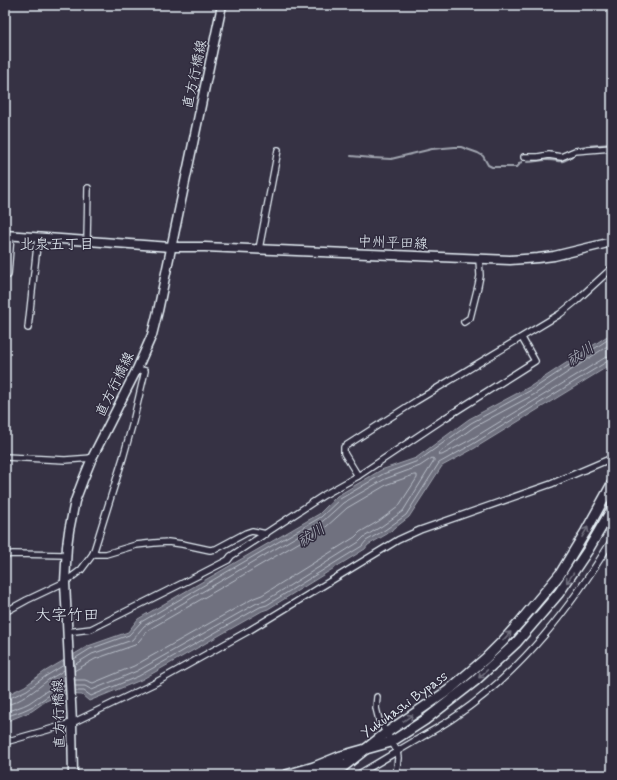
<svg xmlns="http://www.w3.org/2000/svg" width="617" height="780" font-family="Mynerve,'Klee One',sans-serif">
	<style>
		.water { fill: #70717f; stroke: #a0a4af }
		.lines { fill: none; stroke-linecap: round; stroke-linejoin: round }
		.shore { stroke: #b8bec8; stroke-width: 1 }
		.stream { stroke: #a0a4af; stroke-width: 2 }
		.minor-casing { stroke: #e8f1f8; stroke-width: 8 }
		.secondary-casing { stroke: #e8f1f8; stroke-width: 11 }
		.primary-casing { stroke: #e8f1f8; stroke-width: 11 }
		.trunk-casing { stroke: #e8f1f8; stroke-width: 12 }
		.minor { stroke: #2f2a3d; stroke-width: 5.5 }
		.secondary { stroke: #2f2a3d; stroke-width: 8 }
		.primary { stroke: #2f2a3d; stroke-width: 8 }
		.trunk { stroke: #2f2a3d; stroke-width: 9 }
		.oneway { stroke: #70707e }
		.labels { text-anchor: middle; stroke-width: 3; stroke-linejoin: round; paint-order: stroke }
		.street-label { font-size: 14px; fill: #e8f1f8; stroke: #2f2a3d }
		.neighbourhood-label { font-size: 15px; fill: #e8f1f8; stroke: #2f2a3d }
		.water-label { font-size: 15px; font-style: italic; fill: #b2b7c2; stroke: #2f2a3d }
		.quarter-label { font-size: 16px; fill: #e8f1f8; stroke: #2f2a3d }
	</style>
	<rect width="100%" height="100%" fill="#363244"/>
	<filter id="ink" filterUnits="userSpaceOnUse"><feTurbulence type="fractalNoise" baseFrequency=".025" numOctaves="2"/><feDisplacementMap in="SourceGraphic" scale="8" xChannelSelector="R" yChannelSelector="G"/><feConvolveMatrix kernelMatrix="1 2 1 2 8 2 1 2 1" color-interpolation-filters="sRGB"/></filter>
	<g filter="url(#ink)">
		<path class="water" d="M612 333V364L475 448 442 466 409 517 387 534 368 545 365 549 268 609 262 611 141 680 89 701 82 695 62 694 46 701 32 711 5 722V696L25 686 44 672 88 646 128 632 138 619 319 514 337 496 381 470 416 458 469 419 531 386Z"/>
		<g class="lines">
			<g class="shore">
				<path d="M612 343 535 394 474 427 440 452 439 455H442L470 440 606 357 612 355"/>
				<path d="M74 659 90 649 129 635 141 622 321 517 340 499 383 474 418 461 471 423 533 389 612 337"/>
				<path d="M74 665 92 654 132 640 144 626 323 521 343 503 385 479 420 466 432 458 434 459V461L403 511 382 526 364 537 359 542 265 601 257 603 137 671 92 690 85 686H75"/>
				<path d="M74 671 95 659 135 645 139 641 148 630 326 527 347 508 388 484 414 475H417V478L398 507 379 521 360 532 355 537 262 595 254 598 134 666 93 683 85 680H75"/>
				<path d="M75 691H84L91 696 139 676 260 607 267 605 362 546 366 541 385 530 406 515 439 463 473 444 608 361H612"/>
				<path d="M5 700 8 699 27 690 46 676 64 665"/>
				<path d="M5 705C18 704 38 688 48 680 53 677 59 674 64 670"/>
				<path d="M5 712C13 709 22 707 29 703 40 696 51 685 65 685"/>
				<path d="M5 717C13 714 21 712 29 708 41 703 51 690 65 690"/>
			</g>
			<g class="stream">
				<path d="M576 148 586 146 612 144"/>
				<path d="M351 156 372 158 391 159 432 149 455 147H461L478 153 483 156 488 165 492 167H517L519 165V163L522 162"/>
				<path d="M527 162C534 162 540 160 546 160 560 159 559 166 574 155"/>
			</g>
			<g class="minor-casing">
				<g id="minor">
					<path d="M524 157H538L549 155 561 157 575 151 612 148"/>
					<path d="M87 241 88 188"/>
					<path d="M259 249 278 150"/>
					<path d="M8 275 11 235"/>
					<path d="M464 322 470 318 478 286 480 276 479 259"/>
					<path d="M28 328 38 237"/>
					<path d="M5 457 65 460 92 458"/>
					<path d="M358 476 344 453V447L416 401 560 314 576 301 612 268"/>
					<path d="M93 554H106L136 545 154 543 168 542 182 544 210 550 216 549 246 533 252 531 257 532 266 534"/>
					<path d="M5 555 13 554 66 555"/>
					<path d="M5 612 27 600 65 582 81 570 93 554 123 458 133 422 145 371 137 369"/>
					<path d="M67 632 91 629 197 576 228 560 231 556 324 495 358 476 445 418 535 361 522 338"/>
					<path d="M377 697 376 708 379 720 397 751 398 758 396 775"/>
					<path d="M5 742 72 723 153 684 250 630 398 540 420 530 551 484 612 458"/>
					<path d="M357 775C378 763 399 750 420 738 432 731 445 724 456 716 522 671 571 607 612 540"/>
				</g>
			</g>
			<g class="secondary-casing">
				<path id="secondary" d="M5 235 171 247H205L510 260 538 258 554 256 612 242"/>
			</g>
			<g class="primary-casing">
				<path id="primary" d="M73 775 72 723 65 582 67 546 69 531 75 501 83 480 92 458 137 369 152 335 158 311 222 5"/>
			</g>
			<g class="trunk-casing">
				<g id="trunk">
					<path d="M286 775 314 767 341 756 391 742 425 720 475 681 516 643 559 593 588 550 612 509"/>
					<path d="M313 775 340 762"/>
					<path d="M329 775 343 767 386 733 449 690 486 658 503 641 519 623 560 574 586 531 612 484"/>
				</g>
			</g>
			<use href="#minor" class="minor"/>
			<use href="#secondary" class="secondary"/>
			<use href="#primary" class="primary"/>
			<use href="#trunk" class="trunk"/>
		</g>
		<defs><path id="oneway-shaft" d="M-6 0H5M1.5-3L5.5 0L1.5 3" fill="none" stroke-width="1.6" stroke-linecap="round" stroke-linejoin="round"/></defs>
		<g class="oneway">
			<use href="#oneway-shaft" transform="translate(585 532) rotate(-60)"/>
			<use href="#oneway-shaft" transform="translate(570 578) rotate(125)"/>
			<use href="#oneway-shaft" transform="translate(507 636) rotate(-47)"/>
			<use href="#oneway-shaft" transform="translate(483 674) rotate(137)"/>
			<use href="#oneway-shaft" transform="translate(408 718) rotate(-34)"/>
		</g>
	</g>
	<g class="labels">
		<g class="street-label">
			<text transform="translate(194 74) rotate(-78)" y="5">直方行橋線</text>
			<text transform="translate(393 242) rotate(2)" y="5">中州平田線</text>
			<text transform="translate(114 384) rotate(-64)" y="5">直方行橋線</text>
			<text transform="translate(404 704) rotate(-36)" y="5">Yukuhashi Bypass</text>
			<text transform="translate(58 714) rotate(-92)" y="5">直方行橋線</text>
		</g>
		<g class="neighbourhood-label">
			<text x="57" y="249">北泉五丁目</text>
		</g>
		<g class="water-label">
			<text transform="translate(580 354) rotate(-33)" y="5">祓川</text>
			<text transform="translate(311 535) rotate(-33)" y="5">祓川</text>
		</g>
		<g class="quarter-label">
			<text x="67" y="620">大字竹田</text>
		</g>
	</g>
	<rect width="617" height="780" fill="none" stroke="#2f2a3d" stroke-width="20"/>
	<rect x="10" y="10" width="597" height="760" fill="none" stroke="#e8f1f8" stroke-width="1.5" filter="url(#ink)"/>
</svg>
